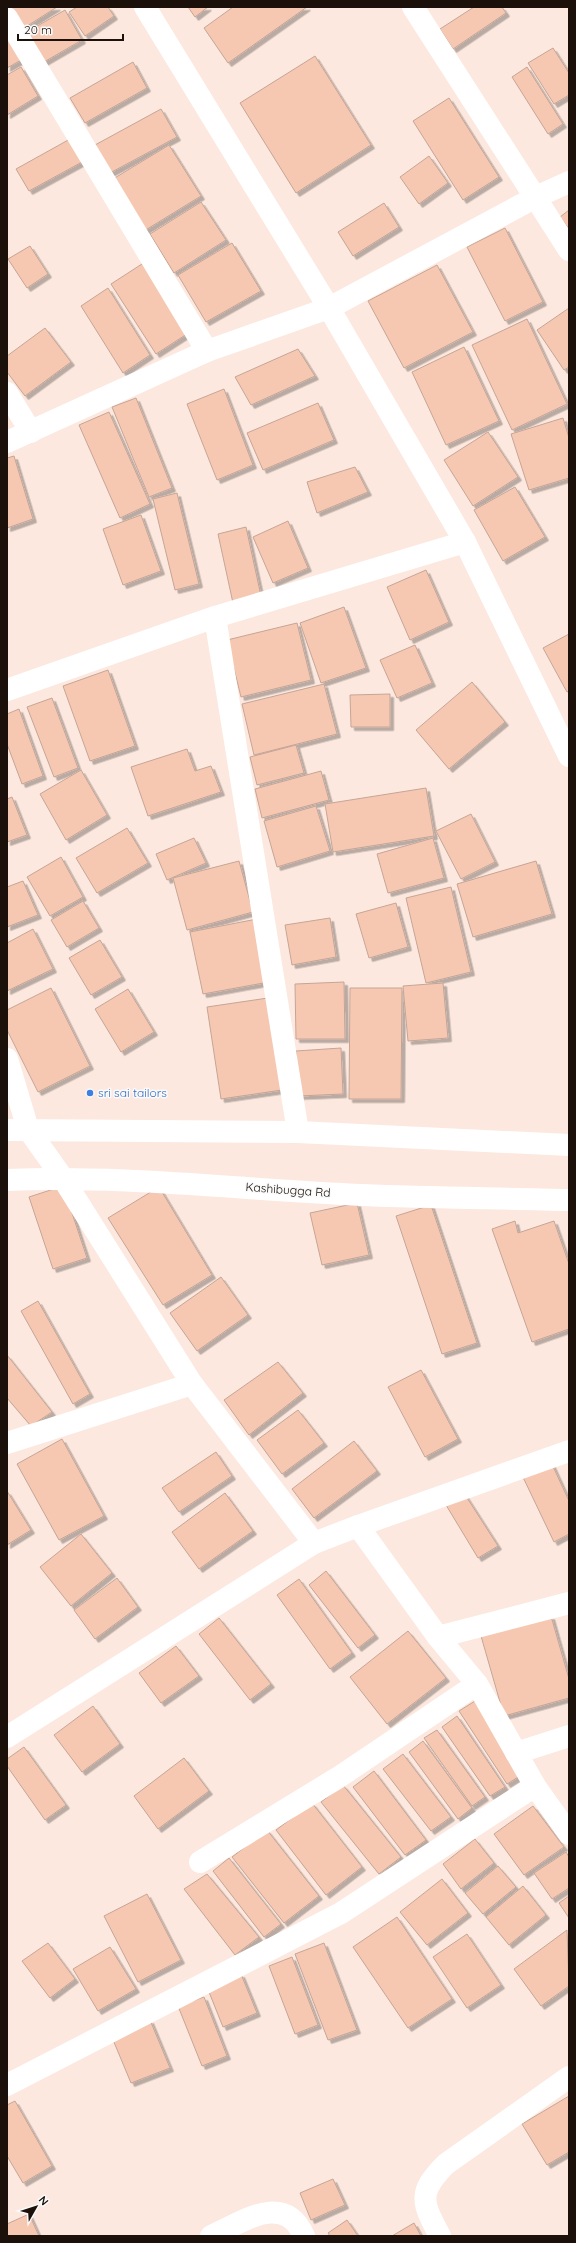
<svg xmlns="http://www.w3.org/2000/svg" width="576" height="2243" font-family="Quicksand,sans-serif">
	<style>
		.building { fill: #f6c8b2; stroke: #c5a596; filter: url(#shadow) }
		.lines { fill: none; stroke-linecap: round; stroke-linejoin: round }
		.minor { stroke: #fff; stroke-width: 22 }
		.major { stroke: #fff; stroke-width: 22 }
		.shop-dot { fill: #3f7fe0; stroke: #fafafa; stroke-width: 1.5 }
		.labels { text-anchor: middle; stroke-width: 3; stroke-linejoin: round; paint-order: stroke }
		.shop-label { font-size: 12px; fill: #366cbe; stroke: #fafafa; text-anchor: start }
		.street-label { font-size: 12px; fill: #1b100a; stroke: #fafafa }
	</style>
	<defs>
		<filter id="shadow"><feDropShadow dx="3.5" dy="3.5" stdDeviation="0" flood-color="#0004"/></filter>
	</defs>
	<rect width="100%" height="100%" fill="#fce8de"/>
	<g class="building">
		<path d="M11 7H57L24 28Z"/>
		<path d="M77 7H108L114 16 85 36 69 12Z"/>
		<path d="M188 7H208L195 17Z"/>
		<path d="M233 7H307L228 63 204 28Z"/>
		<path d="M474 7H502L506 13 453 49 440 29Z"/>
		<path d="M65 10 82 40 44 62 27 32Z"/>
		<path d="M7 35 23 59 7 68Z"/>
		<path d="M553 48 569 73V95L554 104 528 63Z"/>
		<path d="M315 56 371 145 296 193 240 103Z"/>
		<path d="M133 62 147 88 85 123 70 98Z"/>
		<path d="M21 67 38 96 7 115V75Z"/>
		<path d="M527 67 563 124 548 134 512 77Z"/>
		<path d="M449 98 499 177 463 200 413 121Z"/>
		<path d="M161 109 177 137 110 173 95 145Z"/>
		<path d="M70 139 82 162 29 191 16 169Z"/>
		<path d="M169 145 201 196 144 231 113 179Z"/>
		<path d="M429 156 448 183 419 204 400 177Z"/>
		<path d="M201 202 226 240 174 273 150 234Z"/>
		<path d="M384 203 399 227 353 256 338 232Z"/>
		<path d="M569 210V229L560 217Z"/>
		<path d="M505 228 543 302 505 321 467 247Z"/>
		<path d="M232 243 261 291 206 322 178 275Z"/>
		<path d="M30 246 48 274 27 288 8 259Z"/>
		<path d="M145 262 190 332 156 354 111 284Z"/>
		<path d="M437 265 473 332 404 368 368 301Z"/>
		<path d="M108 288 150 355 123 373 81 306Z"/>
		<path d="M569 308V367L564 370 537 330Z"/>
		<path d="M527 319 567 404 512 430 472 345Z"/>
		<path d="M45 328 71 362 25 396 7 372V356Z"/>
		<path d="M464 347 499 421 446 445 412 372Z"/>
		<path d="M298 349 315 376 251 405 235 377Z"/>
		<path d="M224 389 253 465 217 480 187 404Z"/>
		<path d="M136 398 172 488 149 497 112 407Z"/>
		<path d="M318 403 334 440 263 470 247 433Z"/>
		<path d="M109 412 150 504 120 518 79 425Z"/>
		<path d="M563 418 569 438V478L529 490 511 434Z"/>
		<path d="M488 432 518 477 473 506 444 460Z"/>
		<path d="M14 456 33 519 7 528V458Z"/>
		<path d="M355 467 368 492 317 513 307 482Z"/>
		<path d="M515 487 545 537 503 561 474 510Z"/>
		<path d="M177 493 199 584 175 590 153 499Z"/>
		<path d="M141 515 161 571 123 585 103 529Z"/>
		<path d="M288 521 308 568 273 583 253 537Z"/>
		<path d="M246 527 261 596 233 603 218 534Z"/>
		<path d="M426 570 449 622 410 640 387 587Z"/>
		<path d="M344 607 366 668 321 683 300 623Z"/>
		<path d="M297 623 311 680 241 697 227 640Z"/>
		<path d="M569 634V691L567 692 543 648Z"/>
		<path d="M415 645 432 683 397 698 380 660Z"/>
		<path d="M108 670 135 746 90 761 63 686Z"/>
		<path d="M472 682 505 722 449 769 416 730Z"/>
		<path d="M324 684 337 734 254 755 242 704Z"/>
		<path d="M390 694V727H351L350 695Z"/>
		<path d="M52 698 78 768 54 777 27 707Z"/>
		<path d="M19 709 43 776 22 784 7 744V714Z"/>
		<path d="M296 745 304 773 257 785 250 757Z"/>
		<path d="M187 749 195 771 211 766 221 792 148 816 131 767Z"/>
		<path d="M81 770 107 815 66 840 40 794Z"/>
		<path d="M321 771 329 800 262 818 255 789Z"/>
		<path d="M426 788 434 836 333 852 325 804Z"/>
		<path d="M12 797 27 835 7 842V799Z"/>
		<path d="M316 806 330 851 277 867 264 821Z"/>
		<path d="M471 814 495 862 461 879 436 831Z"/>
		<path d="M127 828 148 863 97 893 76 858Z"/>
		<path d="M194 838 206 863 167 880 156 854Z"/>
		<path d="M433 838 444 878 388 893 377 854Z"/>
		<path d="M61 857 83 897 50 916 27 877Z"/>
		<path d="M239 861 253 912 187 930 173 878Z"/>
		<path d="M536 861 552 914 473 937 457 884Z"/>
		<path d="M23 881 38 915 7 927V887Z"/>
		<path d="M451 887 471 972 426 983 406 898Z"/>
		<path d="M83 901 99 928 67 947 51 920Z"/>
		<path d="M396 903 408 947 369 958 356 914Z"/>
		<path d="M330 918 336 957 292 965 285 925Z"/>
		<path d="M257 919 269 982 203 994 190 932Z"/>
		<path d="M33 929 53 969 7 991V943Z"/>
		<path d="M100 940 122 977 91 995 69 958Z"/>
		<path d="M344 982 345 1039H296L295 984Z"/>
		<path d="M443 983 448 1038 408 1041 403 986Z"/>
		<path d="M51 988 90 1066 38 1092 7 1030V1010Z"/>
		<path d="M350 988H402L401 1099H349Z"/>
		<path d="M128 989 154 1032 121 1052 95 1009Z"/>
		<path d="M268 998 282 1090 221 1099 207 1007Z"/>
		<path d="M341 1048 343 1094 298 1096 296 1051Z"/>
		<path d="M63 1186 87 1258 53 1269 29 1197Z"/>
		<path d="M159 1187 212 1275 163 1305 108 1218Z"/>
		<path d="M357 1203 369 1255 322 1265 310 1213Z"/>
		<path d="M431 1205 477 1343 442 1354 396 1216Z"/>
		<path d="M515 1221 518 1233 554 1221 569 1264V1329L532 1342 492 1229Z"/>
		<path d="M221 1277 248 1315 197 1351 170 1313Z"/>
		<path d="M38 1301 90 1394 73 1404 21 1311Z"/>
		<path d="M7 1355 52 1412 31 1426 7 1398Z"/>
		<path d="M278 1362 303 1393 249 1435 224 1400Z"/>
		<path d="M421 1370 458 1439 425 1457 388 1387Z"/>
		<path d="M298 1410 324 1443 282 1474 257 1440Z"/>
		<path d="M62 1439 104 1516 59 1540 17 1464Z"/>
		<path d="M354 1441 377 1471 314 1518 292 1489Z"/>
		<path d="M216 1452 232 1476 179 1512 162 1488Z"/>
		<path d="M550 1460 569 1501V1534L554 1542 521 1473Z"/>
		<path d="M462 1490 498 1546 478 1558 443 1500Z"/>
		<path d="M7 1491 31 1530 7 1545Z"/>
		<path d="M225 1493 253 1531 199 1569 172 1532Z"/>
		<path d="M81 1534 112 1573 71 1606 40 1567Z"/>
		<path d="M326 1571 375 1635 358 1648 309 1585Z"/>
		<path d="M117 1578 138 1607 95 1639 74 1610Z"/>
		<path d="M299 1579 352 1653 330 1669 277 1595Z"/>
		<path d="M551 1616 569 1679V1698L504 1716 481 1636Z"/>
		<path d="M219 1618 271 1684 250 1700 199 1634Z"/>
		<path d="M408 1631 446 1678 387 1724 350 1677Z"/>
		<path d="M176 1646 199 1676 161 1703 139 1673Z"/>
		<path d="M475 1701 523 1774 507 1784 459 1711Z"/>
		<path d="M93 1706 120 1744 82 1772 54 1735Z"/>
		<path d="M457 1716 505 1787 490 1796 442 1727Z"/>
		<path d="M437 1730 485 1797 472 1806 424 1738Z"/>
		<path d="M423 1741 472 1808 458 1819 409 1752Z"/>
		<path d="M24 1747 66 1805 45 1820 7 1766V1759Z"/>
		<path d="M403 1754 451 1817 431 1831 383 1769Z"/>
		<path d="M184 1758 209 1791 158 1829 134 1796Z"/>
		<path d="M374 1771 426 1840 405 1855 353 1787Z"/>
		<path d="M343 1785 401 1857 379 1874 321 1802Z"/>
		<path d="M312 1803 362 1867 326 1895 276 1830Z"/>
		<path d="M533 1806 564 1847 524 1875 494 1834Z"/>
		<path d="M267 1830 319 1896 284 1923 232 1857Z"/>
		<path d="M475 1839 494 1863 461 1889 443 1864Z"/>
		<path d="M566 1852 569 1857V1888L552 1899 534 1873Z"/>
		<path d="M229 1858 281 1924 264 1937 213 1871Z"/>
		<path d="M498 1866 516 1887 483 1914 465 1893Z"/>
		<path d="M207 1874 259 1937 235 1955 184 1889Z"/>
		<path d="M442 1879 468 1913 427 1945 400 1912Z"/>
		<path d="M523 1886 546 1915 509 1945 486 1917Z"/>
		<path d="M147 1894 181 1960 138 1982 104 1916Z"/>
		<path d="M569 1896V1918L559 1903Z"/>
		<path d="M397 1917 452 1999 408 2028 353 1947Z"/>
		<path d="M567 1930 569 1986 541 2006 514 1969Z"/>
		<path d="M467 1934 501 1985 467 2008 433 1957Z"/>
		<path d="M48 1943 75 1979 50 1998 22 1961Z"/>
		<path d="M324 1943 357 2030 328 2040 295 1954Z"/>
		<path d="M110 1947 136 1989 98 2011 73 1969Z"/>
		<path d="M292 1957 318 2025 295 2034 269 1966Z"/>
		<path d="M241 1974 257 2013 223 2027 207 1987Z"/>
		<path d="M204 1997 227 2056 202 2066 178 2006Z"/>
		<path d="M150 2020 170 2068 131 2083 111 2035Z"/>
		<path d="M569 2096V2152L547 2165 522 2124Z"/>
		<path d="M15 2101 52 2166 23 2183 7 2156V2105Z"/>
		<path d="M333 2179 345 2205 311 2220 300 2193Z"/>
		<path d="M29 2214 39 2236H7V2224Z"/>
		<path d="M347 2220 358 2236H330L328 2233Z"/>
		<path d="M414 2223 421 2236H392Z"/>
	</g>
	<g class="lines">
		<g class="minor">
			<path d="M145 7 329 308 465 542 569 756"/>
			<path d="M413 7 569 250"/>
			<path d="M7 18 207 351"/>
			<path d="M7 393 31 432"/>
			<path d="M7 442 207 351 329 308 536 197 569 182"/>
			<path d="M215 617 298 1132"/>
			<path d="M7 690 215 617 465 542"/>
			<path d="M7 1059 28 1129 62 1177 192 1384 314 1543"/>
			<path d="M7 1443 192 1384"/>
			<path d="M358 1526 438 1637 477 1684 535 1786 569 1834"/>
			<path d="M438 1637 569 1603"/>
			<path d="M7 1737 314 1543 358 1526 569 1451"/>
			<path d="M516 1753 569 1736"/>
			<path d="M200 1862 339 1777 477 1684"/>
			<path d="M7 2085 341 1913 535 1786"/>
			<path d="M211 2236C243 2222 284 2191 304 2236"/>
			<path d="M440 2236C422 2202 417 2193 446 2164L569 2077"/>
		</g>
		<g class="major">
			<path d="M7 1130 298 1132 569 1145"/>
			<path d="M7 1180C126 1175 244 1190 363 1195 432 1198 500 1198 569 1200"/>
		</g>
	</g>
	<circle class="shop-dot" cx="90" cy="1093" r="4"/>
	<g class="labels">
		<g class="shop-label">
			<text x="98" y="1097">sri sai tailors</text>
		</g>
		<g class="street-label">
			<text transform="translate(288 1190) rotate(4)" y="4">Kashibugga Rd</text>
		</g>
	</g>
	<rect width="576" height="2243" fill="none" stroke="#1b100a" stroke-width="16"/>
	<g transform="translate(36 2207) rotate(51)" stroke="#fafafa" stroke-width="3" paint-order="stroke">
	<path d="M0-3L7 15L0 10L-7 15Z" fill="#1b100a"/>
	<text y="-6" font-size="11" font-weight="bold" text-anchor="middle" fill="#1b100a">N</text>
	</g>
	<path d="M18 34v6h105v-6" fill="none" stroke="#1b100a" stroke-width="2"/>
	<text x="24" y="34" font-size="12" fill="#1b100a" stroke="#fafafa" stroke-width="3" paint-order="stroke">20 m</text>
</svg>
